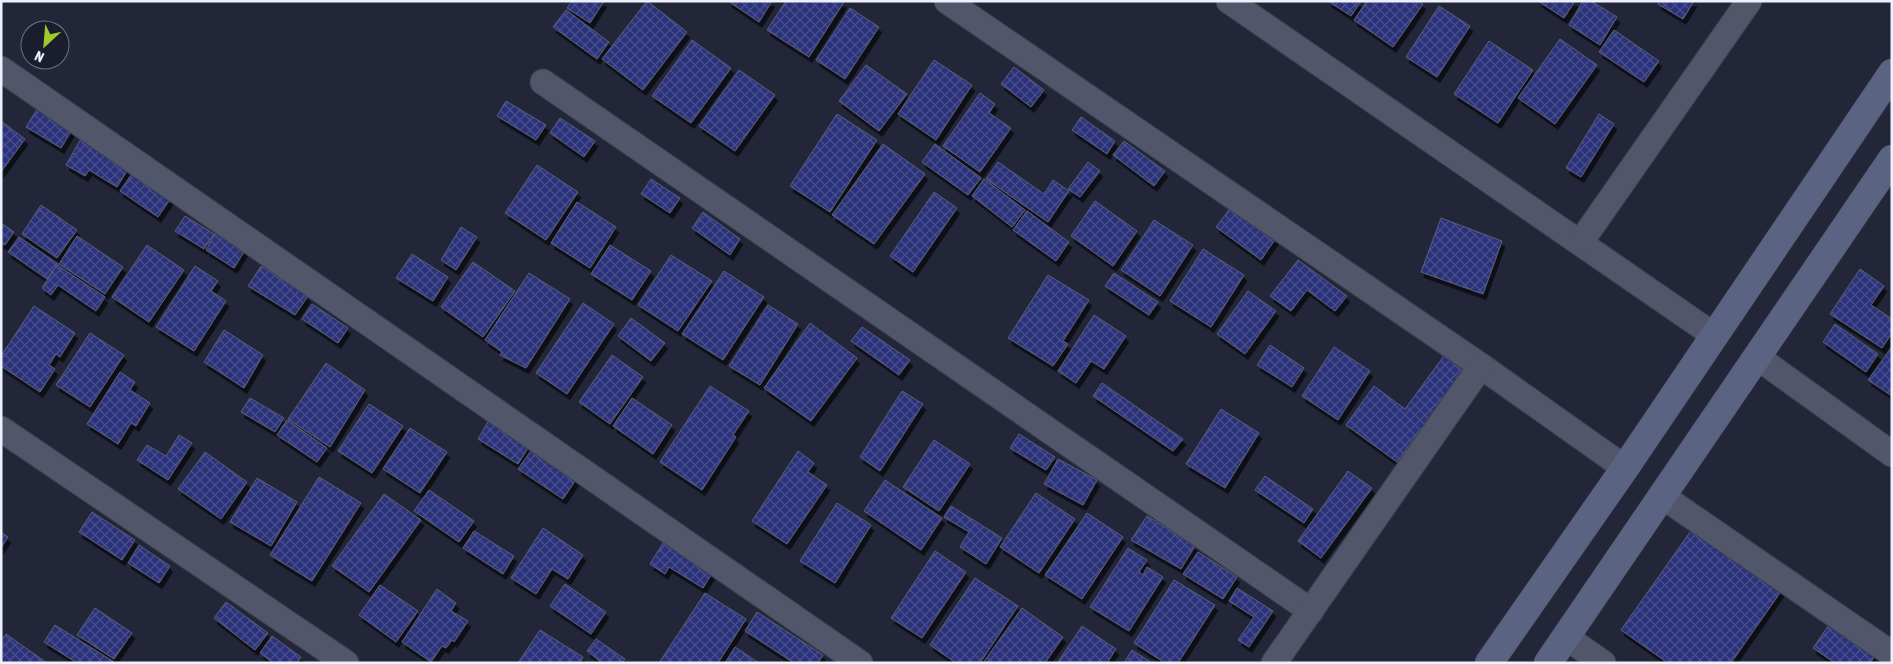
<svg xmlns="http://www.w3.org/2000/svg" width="1893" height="664" font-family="'Asap Condensed',sans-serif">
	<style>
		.building { fill: url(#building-cross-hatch); stroke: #5a5f74; filter: url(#shadow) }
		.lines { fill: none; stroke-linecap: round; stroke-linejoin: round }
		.street-casing { stroke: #3e4150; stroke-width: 27 }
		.secondary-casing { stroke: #3e4150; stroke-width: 29 }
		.street { stroke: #51566a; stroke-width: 25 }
		.secondary { stroke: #5b6382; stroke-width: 28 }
	</style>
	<defs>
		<pattern id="building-cross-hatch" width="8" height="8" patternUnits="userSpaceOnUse" patternTransform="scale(1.25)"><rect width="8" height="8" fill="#2b327a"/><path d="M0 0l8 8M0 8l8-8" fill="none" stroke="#4a508e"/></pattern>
		<filter id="shadow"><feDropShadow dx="3" dy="5.5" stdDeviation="0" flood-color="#0009"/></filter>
	</defs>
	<rect width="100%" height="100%" fill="#222638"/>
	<g class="building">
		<path d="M572 1H604L590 23 567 8Z"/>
		<path d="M647 1 687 32 643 90 602 59Z"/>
		<path d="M728 1H772L759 22Z"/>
		<path d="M786 1 844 2 809 57 767 30Z"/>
		<path d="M1328 1H1361L1351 16Z"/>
		<path d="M1367 1H1419L1423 4 1393 47 1354 20Z"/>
		<path d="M1538 1H1575L1564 18Z"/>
		<path d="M1583 1H1591L1617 17 1600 45 1569 25Z"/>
		<path d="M1659 1H1694L1683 19 1658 4Z"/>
		<path d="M1439 6 1470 26 1437 77 1406 57Z"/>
		<path d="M850 8 879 27 845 79 816 60Z"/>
		<path d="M566 10 609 42 597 59 553 27Z"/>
		<path d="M1614 30 1659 61 1644 82 1599 52Z"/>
		<path d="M1560 39 1597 65 1555 124 1518 98Z"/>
		<path d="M692 40 731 68 691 123 652 96Z"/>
		<path d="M1489 41 1533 70 1498 123 1454 94Z"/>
		<path d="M934 60 972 85 936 140 898 114Z"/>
		<path d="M866 65 907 94 879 131 839 101Z"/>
		<path d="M1014 67 1044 90 1031 107 1001 84Z"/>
		<path d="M739 70 775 95 735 151 699 126Z"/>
		<path d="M980 93 995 104 989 113 1011 128 980 172 943 146Z"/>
		<path d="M506 101 546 125 536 140 497 116Z"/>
		<path d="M39 106 73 128 61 148 26 127Z"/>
		<path d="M837 114 877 140 830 212 790 186Z"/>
		<path d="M1599 114 1614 124 1581 177 1566 168Z"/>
		<path d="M1081 117 1115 141 1107 154 1072 130Z"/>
		<path d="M560 118 595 141 584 157 550 133Z"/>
		<path d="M1 121 25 139 1 172Z"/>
		<path d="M82 137 130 166 117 187 89 170 85 176 66 165Z"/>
		<path d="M1124 141 1165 171 1154 186 1113 155Z"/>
		<path d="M883 144 925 174 874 244 832 215Z"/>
		<path d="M935 144 981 178 968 195 922 162Z"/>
		<path d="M998 162 1044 194 1053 180 1069 191 1048 222 986 179Z"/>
		<path d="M1088 162 1100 171 1080 197 1068 189Z"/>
		<path d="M537 165 578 192 546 240 505 213Z"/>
		<path d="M133 172 171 198 158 217 120 191Z"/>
		<path d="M651 179 680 198 670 213 641 194Z"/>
		<path d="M984 179 1025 210 1012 227 972 196Z"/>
		<path d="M934 192 957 208 913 272 890 256Z"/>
		<path d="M1095 201 1137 231 1113 266 1071 236Z"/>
		<path d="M577 202 616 227 590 268 551 243Z"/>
		<path d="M41 205 77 230 57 258 22 234Z"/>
		<path d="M1232 206 1276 238 1261 260 1216 227Z"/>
		<path d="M1027 211 1069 242 1056 261 1013 230Z"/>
		<path d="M703 212 740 239 730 255 692 228Z"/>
		<path d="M185 216 214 234 204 249 175 231Z"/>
		<path d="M1441 218 1502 241 1483 294 1421 272Z"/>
		<path d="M1154 220 1193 245 1160 296 1121 270Z"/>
		<path d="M1 223 14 232 5 245 1 243Z"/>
		<path d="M461 227 477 237 456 270 441 260Z"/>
		<path d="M216 232 245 250 234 268 206 250Z"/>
		<path d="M77 236 123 267 105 294 59 264Z"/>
		<path d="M19 237 58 264 47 279 8 252Z"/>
		<path d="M147 245 184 270 149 322 112 297Z"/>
		<path d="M610 245 651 271 632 300 591 274Z"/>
		<path d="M1203 249 1244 275 1211 327 1170 301Z"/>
		<path d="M412 254 448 277 433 301 396 278Z"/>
		<path d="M671 255 712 281 678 331 638 305Z"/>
		<path d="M1298 260 1347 296 1335 311 1307 290 1291 311 1270 296Z"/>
		<path d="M473 262 515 291 483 337 441 307Z"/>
		<path d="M57 265 105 297 96 311 58 285 51 295 42 288Z"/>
		<path d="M195 266 218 281 211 291 226 301 194 351 156 327Z"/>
		<path d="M261 266 308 296 295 315 248 286Z"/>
		<path d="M1860 269 1884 286 1871 305 1892 319V333L1882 348 1830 314Z"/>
		<path d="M724 271 764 297 723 360 682 334Z"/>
		<path d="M529 273 570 299 526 368 500 355 502 352 485 340Z"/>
		<path d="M1114 273 1158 302 1149 315 1105 286Z"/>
		<path d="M1048 275 1089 300 1063 341 1068 344 1053 366 1008 338Z"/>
		<path d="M1248 291 1276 311 1245 354 1217 334Z"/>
		<path d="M583 303 614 324 567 394 536 373Z"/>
		<path d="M312 304 348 328 338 343 302 319Z"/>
		<path d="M768 305 798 324 760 385 729 366Z"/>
		<path d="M34 306 75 333 60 357 56 354 49 365 55 369 40 392 1 366V356Z"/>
		<path d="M1094 315 1126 336 1104 369 1091 361 1076 383 1058 371Z"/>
		<path d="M631 318 665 343 651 361 618 336Z"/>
		<path d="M810 323 857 358 811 421 764 388Z"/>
		<path d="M1835 324 1878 354 1866 372 1823 342Z"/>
		<path d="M862 327 910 360 899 375 851 341Z"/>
		<path d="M224 330 263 355 244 388 204 362Z"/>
		<path d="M90 333 124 355 90 407 56 385Z"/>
		<path d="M1270 345 1304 368 1292 387 1257 365Z"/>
		<path d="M1334 347 1370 371 1338 420 1302 396Z"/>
		<path d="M1892 347V396L1868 380Z"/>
		<path d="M1446 353 1466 367 1397 462 1346 425 1374 386 1405 409Z"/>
		<path d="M612 355 643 377 610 424 579 402Z"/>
		<path d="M326 363 365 390 330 447 288 419Z"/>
		<path d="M120 372 135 382 130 390 150 403 136 426 131 423 118 444 87 424Z"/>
		<path d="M1102 383 1183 439 1173 451 1093 396Z"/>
		<path d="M710 386 749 411 733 435 736 437 702 490 660 462Z"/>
		<path d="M902 391 923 404 880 471 860 457Z"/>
		<path d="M250 398 284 418 275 432 241 412Z"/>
		<path d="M632 398 672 425 653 454 613 426Z"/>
		<path d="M369 404 403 426 372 473 338 451Z"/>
		<path d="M1221 409 1259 433 1225 488 1186 464Z"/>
		<path d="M287 420 327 448 317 462 277 435Z"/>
		<path d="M489 420 530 445 518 464 478 439Z"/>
		<path d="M410 428 447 452 420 493 383 469Z"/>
		<path d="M1019 434 1055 457 1046 470 1010 448Z"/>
		<path d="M179 435 192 443 168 480 137 460 147 445 166 456Z"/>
		<path d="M934 440 970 464 939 511 903 487Z"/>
		<path d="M533 448 577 478 563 499 518 469Z"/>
		<path d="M798 451 814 463 808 472 827 485 787 544 752 521Z"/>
		<path d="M205 452 247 482 221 519 178 489Z"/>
		<path d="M1058 459 1097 480 1083 505 1044 484Z"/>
		<path d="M1348 471 1372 488 1321 558 1298 541Z"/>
		<path d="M1265 476 1313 509 1304 523 1255 490Z"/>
		<path d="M319 477 361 503 312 581 270 555Z"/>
		<path d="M257 478 297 502 271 546 230 522Z"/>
		<path d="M885 480 942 518 921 550 864 511Z"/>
		<path d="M429 490 474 521 459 542 414 511Z"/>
		<path d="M1036 493 1075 519 1039 573 1000 547Z"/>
		<path d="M384 494 421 520 369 592 332 566Z"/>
		<path d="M837 503 871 525 835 583 800 561Z"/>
		<path d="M951 506 1002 538 986 564 960 547 969 532 944 517Z"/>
		<path d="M92 512 135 540 122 560 79 532Z"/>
		<path d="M1087 513 1123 537 1082 599 1045 575Z"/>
		<path d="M1147 516 1195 546 1181 569 1131 540Z"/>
		<path d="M1695 525 1784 587 1731 663H1668L1621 630Z"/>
		<path d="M543 528 583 555 568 579 552 569 536 594 511 578Z"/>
		<path d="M474 531 514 556 503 574 463 548Z"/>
		<path d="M1 532 8 537 1 548Z"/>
		<path d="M665 540 714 570 703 588 669 567 665 574 650 564Z"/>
		<path d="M139 545 170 566 159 583 128 563Z"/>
		<path d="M1128 548 1147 560 1139 572 1143 575 1147 567 1163 577 1129 631 1090 607Z"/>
		<path d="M935 551 966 572 922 638 891 618Z"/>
		<path d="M1198 552 1237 577 1223 599 1183 574Z"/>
		<path d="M975 578 1018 606 980 663H956L930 645Z"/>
		<path d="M1174 580 1215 605 1178 663H1165L1134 643Z"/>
		<path d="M565 584 606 612 591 634 550 606Z"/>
		<path d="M380 585 418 611 396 642 359 615Z"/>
		<path d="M1237 588 1273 611 1249 647 1238 640 1254 617 1229 601Z"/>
		<path d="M437 589 456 603 451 611 468 621 454 642 452 640 446 648 442 646 431 662 402 642Z"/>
		<path d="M705 593 746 619 718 663H659Z"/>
		<path d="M226 602 268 633 255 650 214 618Z"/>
		<path d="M95 608 132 633 114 659 77 635Z"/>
		<path d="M1022 608 1063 637 1045 663H983Z"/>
		<path d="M757 612 823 655 818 663H794L745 631Z"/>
		<path d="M1831 622 1877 653 1870 663H1835L1813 648Z"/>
		<path d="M55 625 114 662 77 663 44 642Z"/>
		<path d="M1082 626 1116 649 1107 663 1058 662Z"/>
		<path d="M540 630 583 657 580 663H518Z"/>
		<path d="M6 634 47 663H1V641Z"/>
		<path d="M272 636 301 657 297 663H273L260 653Z"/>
		<path d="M596 639 625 659 622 663H602L587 651Z"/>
		<path d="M735 647 759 663H725Z"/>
		<path d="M1132 650 1152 663H1124Z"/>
	</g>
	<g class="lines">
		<g class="street-casing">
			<g id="street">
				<path d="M947 1 1481 366 1625 468"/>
				<path d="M1229 1 1715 336"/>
				<path d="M1 69 860 663"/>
				<path d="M543 82 1311 611"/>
				<path d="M1580 243 1749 1"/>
				<path d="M1757 357 1892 454"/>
				<path d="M1 429 346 663"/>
				<path d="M1662 496 1892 654"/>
				<path d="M1566 637 1603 663"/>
				<path d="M1274 663 1481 366"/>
			</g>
		</g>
		<g class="secondary-casing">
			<g id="secondary">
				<path d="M1489 663 1625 468 1892 73"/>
				<path d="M1548 663 1892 159"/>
			</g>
		</g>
		<use href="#street" class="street"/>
		<use href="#secondary" class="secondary"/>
	</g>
	<rect width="1893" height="664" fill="none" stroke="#edf1fd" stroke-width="5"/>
	<g transform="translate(45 45) rotate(206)"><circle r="24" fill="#191d2e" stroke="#6e7281"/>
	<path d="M0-4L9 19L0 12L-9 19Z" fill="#a0c92b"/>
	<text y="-8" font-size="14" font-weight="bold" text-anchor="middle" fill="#edf1fd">N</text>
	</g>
</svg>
